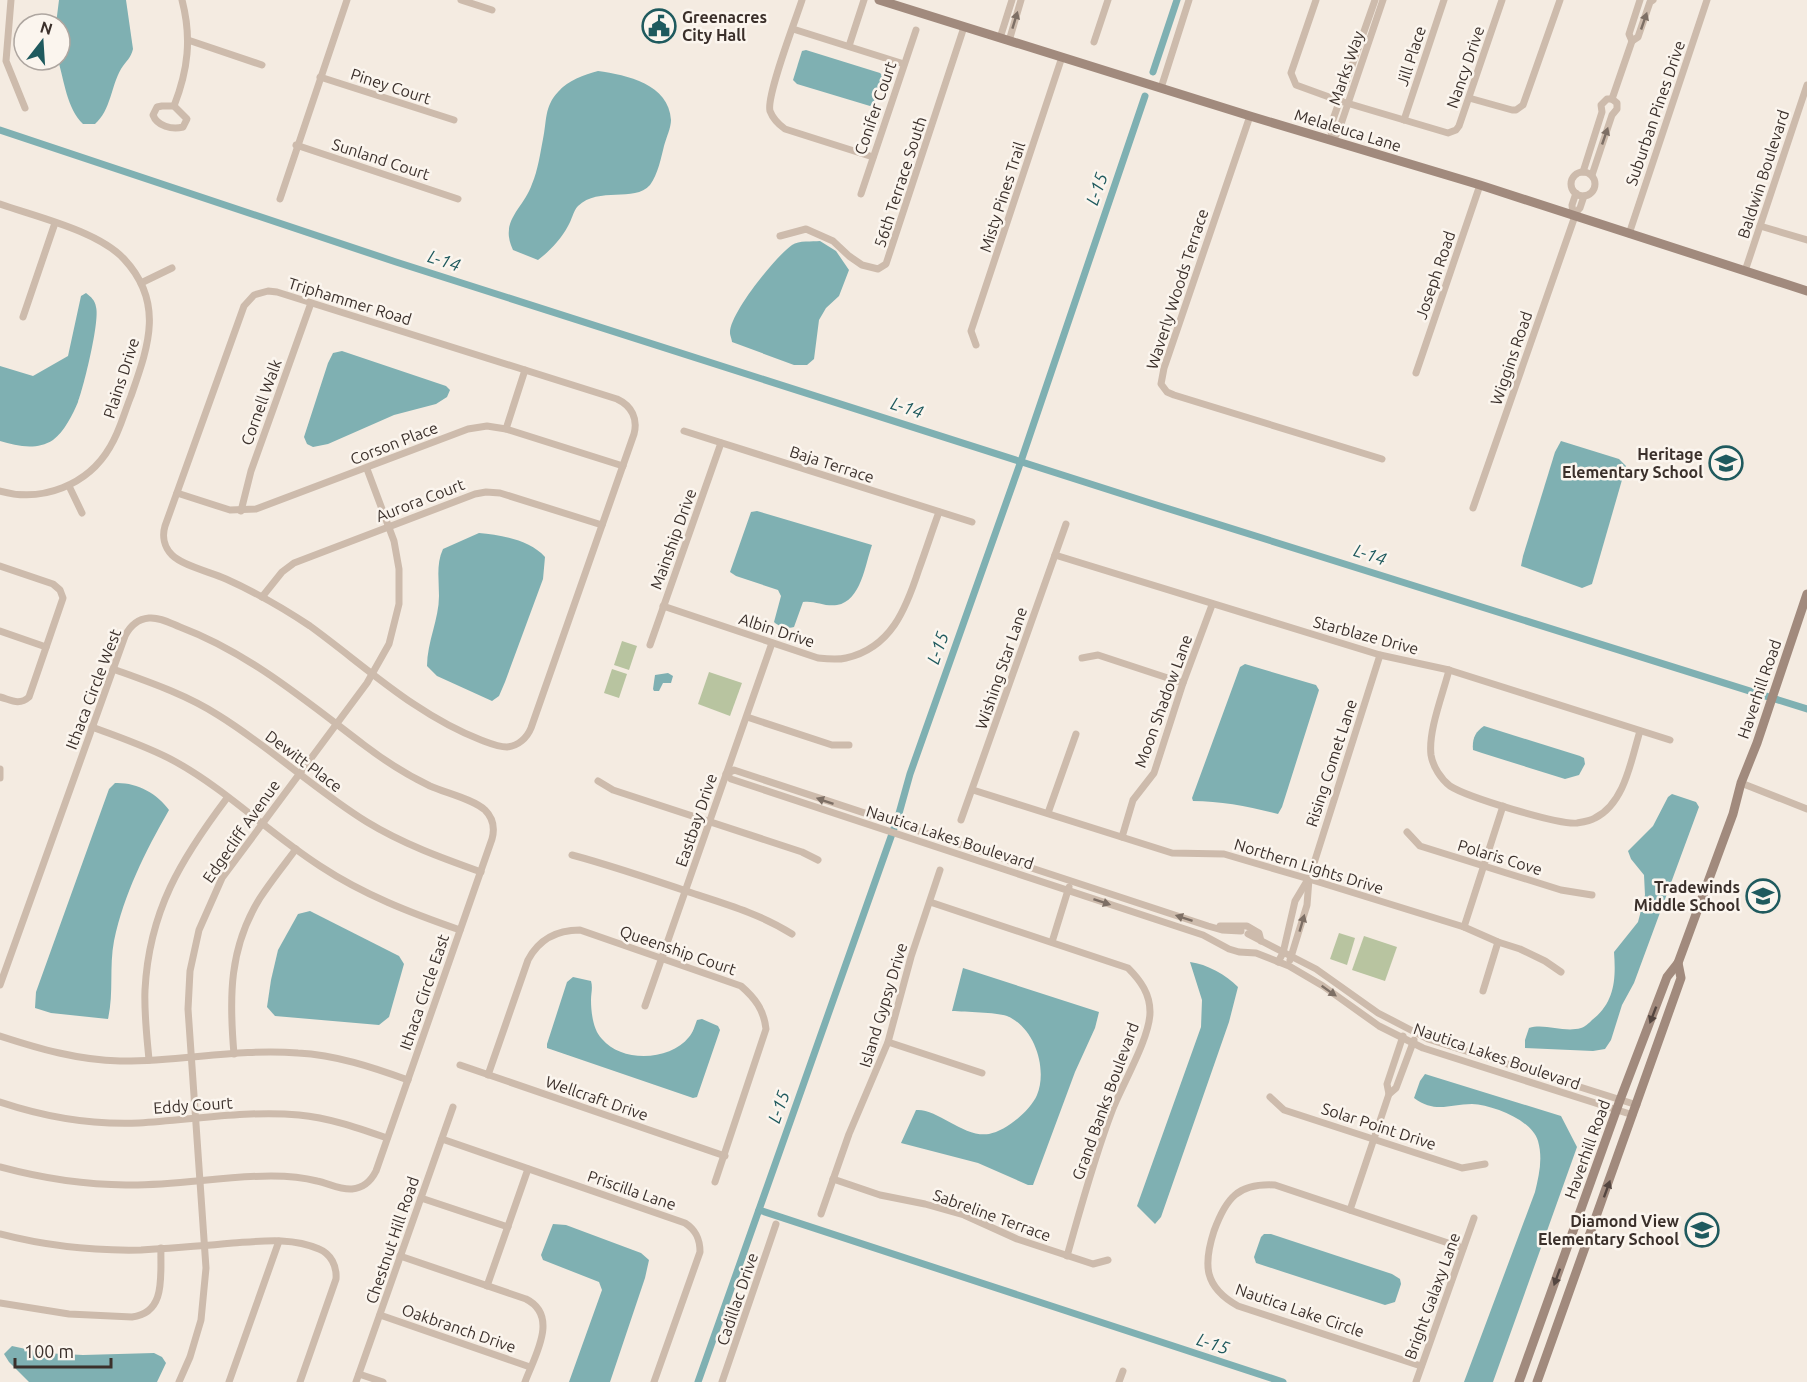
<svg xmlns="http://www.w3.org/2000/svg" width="1807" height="1382" font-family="Ubuntu,sans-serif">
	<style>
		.green { fill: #b8c4a0 }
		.water { fill: #7fb0b2 }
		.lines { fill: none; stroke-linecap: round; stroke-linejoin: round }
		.canal { stroke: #7fb0b2; stroke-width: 7 }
		.street { stroke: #cdbbac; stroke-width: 7 }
		.secondary { stroke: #a18a7d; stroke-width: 9 }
		.oneway { fill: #7d6f65 }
		.oneway2 { fill: #544640 }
		.labels { text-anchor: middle; stroke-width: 5; stroke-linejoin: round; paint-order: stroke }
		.poi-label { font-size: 16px; font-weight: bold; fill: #3b302b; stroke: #fbf5ee; text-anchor: end }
		.street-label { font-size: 16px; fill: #3b302b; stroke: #fbf5ee }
		.water-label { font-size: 18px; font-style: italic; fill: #1f5a5e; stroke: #fbf5ee }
	</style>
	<rect width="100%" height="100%" fill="#f4ebe1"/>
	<g class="green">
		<path d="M622 641 637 646 629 670 614 665Z"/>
		<path d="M612 669 627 674 619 698 604 693Z"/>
		<path d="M709 672 742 683 730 716 698 704Z"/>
		<path d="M1339 933 1355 938 1347 965 1330 959Z"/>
		<path d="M1364 936 1397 947 1385 981 1352 970Z"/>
	</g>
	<g class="water">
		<path d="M59 0H126L133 49C131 58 126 61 121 69 111 86 111 110 95 124H83C67 109 64 80 58 60H60V24H56Z"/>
		<path d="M806 50 880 73 883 76 873 104 870 106 797 84 793 80 802 51Z"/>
		<path d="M598 71C627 75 669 84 671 120 671 128 666 138 664 146 661 158 658 174 650 185 634 203 599 186 578 206 573 211 572 220 568 226 561 239 550 251 538 260L513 250C499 220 523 210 532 184 538 170 540 154 543 139 547 121 544 107 558 92 568 80 584 75 598 71Z"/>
		<path d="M820 241 836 251 849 270 839 296 826 308 819 320 814 359 807 365H794L732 342C732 340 730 335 730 333 729 314 776 256 792 245 799 240 812 242 820 241Z"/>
		<path d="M86 293C91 297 95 300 96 307 100 321 84 386 78 402 73 414 64 432 53 440 36 451 17 446 0 441V366L33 376 68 356 81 296Z"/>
		<path d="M342 351 446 386 450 390 447 397 436 404 394 415 328 444 313 447 307 444 304 437 328 363 333 353Z"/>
		<path d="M1561 441 1619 459 1626 466 1592 584 1582 588 1521 566 1523 556 1555 452Z"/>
		<path d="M757 511 872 545C865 565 861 601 837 605 825 607 814 600 803 602L794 627C788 629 778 626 774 622L781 596 778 590 736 576 730 572 751 512Z"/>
		<path d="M479 533C501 535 530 540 545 557L543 579 505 682 499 696 492 701 437 676 427 666C427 642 439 619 439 596 439 580 436 564 443 549Z"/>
		<path d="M1245 664 1316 685 1319 690 1282 807 1278 814C1251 807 1221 801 1193 801L1192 798 1240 667Z"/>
		<path d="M668 673 673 676 671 683H663L659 691H654L653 689 655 675Z"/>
		<path d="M1484 726 1580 756 1584 758 1585 764 1579 775 1565 779 1482 753 1473 750C1472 739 1475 732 1484 726Z"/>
		<path d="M115 783C136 782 157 793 169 810 145 852 124 894 114 941 109 967 114 993 108 1019L51 1013 35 1008 36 992 109 789Z"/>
		<path d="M1672 794 1696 802 1699 807 1634 983 1622 1005 1611 1040 1605 1049 1593 1051 1525 1048V1040L1529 1028C1545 1023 1564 1033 1581 1028 1585 1027 1589 1023 1592 1020 1615 1002 1616 979 1614 952L1638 922 1645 895 1644 875 1631 859 1628 851 1653 826 1668 797Z"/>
		<path d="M310 911 399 956 404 964 389 1017 379 1025 275 1016 267 1007 271 980 278 950 298 914Z"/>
		<path d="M1190 962C1207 964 1226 975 1238 987L1229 1022 1161 1217 1155 1224 1137 1206 1201 1027 1202 1000Z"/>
		<path d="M963 968 1099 1012 1095 1028 1075 1072 1033 1185H1028L978 1163 901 1143 916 1110C937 1108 964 1138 989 1134 1006 1131 1030 1111 1037 1095 1048 1068 1034 1027 1007 1016 995 1012 966 1012 952 1011Z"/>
		<path d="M573 977 591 981C593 988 591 993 591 1000 591 1012 593 1030 602 1039 622 1063 670 1061 689 1037 693 1033 695 1025 697 1020L702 1019 718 1026 720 1030 697 1097 693 1098 547 1048V1044L567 982Z"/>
		<path d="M1425 1074 1561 1116 1577 1147 1493 1382H1464L1535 1192C1539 1175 1543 1159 1538 1141 1532 1120 1493 1105 1472 1104 1450 1104 1436 1114 1414 1098L1420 1081Z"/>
		<path d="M553 1224 566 1225 641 1253 649 1260 645 1278 610 1382H569L602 1290 599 1282 543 1260 541 1255Z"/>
		<path d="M1264 1234H1271L1392 1274 1400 1279 1401 1284 1395 1302 1385 1305 1256 1263 1254 1257 1261 1237Z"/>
		<path d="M12 1346 44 1353 83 1355 154 1353 162 1357 166 1363 157 1382H29L9 1362 4 1354Z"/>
	</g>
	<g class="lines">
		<g class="canal">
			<path d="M1153 72 1177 0"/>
			<path d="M0 130 396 262 1147 502 1807 709"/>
			<path d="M759 1210 1283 1382"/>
			<path d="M698 1382 898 817 910 774 1021 461 1145 96"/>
		</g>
		<g class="street">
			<path d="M11 0 6 61 25 108"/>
			<path d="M461 0 492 10"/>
			<path d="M802 0C796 19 766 96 770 111 773 119 778 124 785 129L873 157"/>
			<path d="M1316 0 1291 73 1296 85 1340 101 1448 133 1456 130 1459 126 1502 0"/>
			<path d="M793 29 904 64"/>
			<path d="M1000 38 1012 0"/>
			<path d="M188 40 262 65"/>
			<path d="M1009 41 1021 0"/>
			<path d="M1632 41 1629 34 1640 0"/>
			<path d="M1094 42 1108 0"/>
			<path d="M849 46 864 0"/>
			<path d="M320 77 454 120"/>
			<path d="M1161 88 1189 0"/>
			<path d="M1469 98 1512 110H1516L1523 105 1560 0"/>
			<path d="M1612 99 1632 41 1638 37 1650 2 1653 0"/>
			<path d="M162 106H174L187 119 183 127C172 130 157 126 153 115L157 107Z"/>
			<path d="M174 106C188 70 192 38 182 0"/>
			<path d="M1250 116 1164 368 1161 384 1167 392 1174 395 1382 459"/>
			<path d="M1404 120 1444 0"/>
			<path d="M1333 140 1339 130 1383 0"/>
			<path d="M1333 140 1330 128 1375 0"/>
			<path d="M296 145 458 199"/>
			<circle cx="1583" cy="184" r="12"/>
			<path d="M1583 172 1602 112 1601 105 1607 99H1612"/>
			<path d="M1592 175 1612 115 1617 109V103L1612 99"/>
			<path d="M1576 193 1572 205 1573 216 1580 208 1584 196"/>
			<path d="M861 194 916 30"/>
			<path d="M280 199 347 0"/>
			<path d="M0 204C37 217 98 231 124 259 165 303 148 347 131 396 124 413 120 431 110 447 88 485 42 503 0 491"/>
			<path d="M1760 226 1807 240"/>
			<path d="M1629 234 1707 0"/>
			<path d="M780 236 806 229 833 241 849 256 862 265 878 269 886 264 964 27"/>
			<path d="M1745 271 1807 85"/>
			<path d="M141 283 172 268"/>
			<path d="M268 291 277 292 617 399C632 406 638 419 634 434L531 728C527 738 518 746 507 747 498 747 489 743 481 740 416 715 365 666 310 626 283 608 255 592 226 579 211 572 183 566 172 555 164 547 162 536 165 526L244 306 254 295Z"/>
			<path d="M23 317 55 223"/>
			<path d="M976 345 971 331 1062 57"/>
			<path d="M1416 373 1480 185"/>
			<path d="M506 429 525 370"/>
			<path d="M684 431 972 522"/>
			<path d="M69 486 82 513"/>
			<path d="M177 493 230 510 256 509 468 429 487 426 506 429 623 466"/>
			<path d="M1473 508 1575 216"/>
			<path d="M241 511 251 471 311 303"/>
			<path d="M1055 555 1380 655 1449 670 1670 740"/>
			<path d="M0 566 53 584 60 590 63 598 29 697C19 706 11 700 0 697"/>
			<path d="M262 597 282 572 294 563 475 494 486 492 500 493 602 525"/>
			<path d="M663 606 818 658C827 659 838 660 846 658 891 648 906 609 919 569 926 550 932 531 939 512"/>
			<path d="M0 631 46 647"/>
			<path d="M650 645 721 443"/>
			<path d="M1082 658 1098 655 1183 683"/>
			<path d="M113 669C149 682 185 694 218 715 270 747 315 790 367 822 403 844 442 858 481 872"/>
			<path d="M1449 670C1443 694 1428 731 1431 755 1433 767 1441 779 1450 786 1467 797 1558 825 1577 823 1583 822 1590 821 1595 818 1625 803 1631 760 1640 731"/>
			<path d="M747 717 832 745H849"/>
			<path d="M92 727C121 738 149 747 176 762 228 791 270 834 320 866 364 895 411 913 460 930"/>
			<path d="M0 769V778"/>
			<path d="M598 781 613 790 802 852 818 860"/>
			<path d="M1741 783 1807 809"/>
			<path d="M973 790 1172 853 1224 854 1309 879 1464 927 1498 942 1520 949 1545 961 1561 972"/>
			<path d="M1048 813 1076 734"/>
			<path d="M961 820 1066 524"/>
			<path d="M1407 832 1420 846 1561 890 1592 895"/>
			<path d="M1122 837 1133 800 1154 773 1183 683 1212 605"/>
			<path d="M572 855C613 866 654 880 695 894 729 905 762 915 792 934"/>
			<path d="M930 902 1128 968C1141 981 1150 994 1150 1012 1150 1038 1122 1085 1112 1111 1094 1158 1081 1207 1067 1256"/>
			<path d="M1220 926H1247L1259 933 1261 941"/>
			<path d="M1464 927 1503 806"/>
			<path d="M1241 931 1222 930 1208 926 734 770 726 774 731 779 1203 935 1229 949 1239 952 1256 953 1289 966 1323 986 1379 1026 1423 1048 1633 1115"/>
			<path d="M1248 934 1316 969 1378 1013 1428 1039 1637 1105"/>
			<path d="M1052 942 1069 887"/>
			<path d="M1290 960 1307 905 1309 879 1380 655"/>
			<path d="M1278 962 1283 953 1295 901 1307 881"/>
			<path d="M0 985 125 636C130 626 138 619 149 618 160 617 170 623 180 627 249 653 306 701 364 745 385 761 407 775 430 786 446 793 473 799 485 810 493 818 495 828 492 839L376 1171C371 1181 363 1188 352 1189 340 1190 328 1183 317 1181 302 1177 286 1176 271 1176 223 1176 174 1186 126 1185 83 1185 41 1178 0 1167"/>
			<path d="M1483 991 1498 942"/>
			<path d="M645 1006 772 643"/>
			<path d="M0 1036C40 1049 78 1060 120 1061 179 1062 238 1048 298 1053 336 1055 372 1067 408 1080"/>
			<path d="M888 1042 982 1073"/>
			<path d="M234 1054C229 997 229 948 260 898 271 881 284 865 296 849"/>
			<path d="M149 1060C147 1037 144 1014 145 990 149 911 181 859 227 798"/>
			<path d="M460 1065 725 1156"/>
			<path d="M488 1075 528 960C539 939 557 930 580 930L741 986C755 998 764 1010 766 1029L715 1182"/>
			<path d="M1389 1094 1387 1084 1403 1036"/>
			<path d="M1270 1097 1284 1110 1462 1168 1485 1164"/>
			<path d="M0 1102C45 1117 92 1125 139 1123 191 1120 248 1110 299 1115 330 1118 358 1128 387 1138"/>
			<path d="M442 1139 685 1223C696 1230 700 1239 700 1252L654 1382"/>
			<path d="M833 1179 880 1195 925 1204 964 1215 1017 1239 1093 1264 1108 1260"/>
			<path d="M421 1198 508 1227"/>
			<path d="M1350 1210 1389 1094 1396 1088 1414 1040"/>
			<path d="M821 1214 849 1134 888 1042 911 957 940 870"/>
			<path d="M0 1234C46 1246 94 1251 141 1250 172 1248 202 1246 233 1243 262 1241 292 1237 319 1249 331 1254 337 1266 336 1279L300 1382"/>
			<path d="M400 1256 526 1299C560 1316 534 1357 525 1382"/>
			<path d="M487 1286 528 1169"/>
			<path d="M0 1303 69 1314 132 1317C167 1313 160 1274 161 1248"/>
			<path d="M380 1315 530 1367"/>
			<path d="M1421 1366 1238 1306C1204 1287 1203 1265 1214 1231 1226 1198 1238 1183 1275 1185L1463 1248"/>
			<path d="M359 1374 383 1382"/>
			<path d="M179 1382 190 1357 201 1320 206 1268 188 1009 190 971 199 930 222 878 367 683 389 644 399 604V569L394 541 367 469"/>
			<path d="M229 1382 279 1241"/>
			<path d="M356 1382 453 1107"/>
			<path d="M722 1382 776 1224"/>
			<path d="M1119 1382 1123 1371"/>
			<path d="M1416 1382 1474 1218"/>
		</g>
		<g class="secondary">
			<path d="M879 0 1250 116 1480 185 1807 291"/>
			<path d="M1519 1382 1620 1100 1667 977 1678 963 1733 814 1741 783 1757 743 1807 594"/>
			<path d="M1537 1382 1681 978 1678 963"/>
		</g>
	</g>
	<defs><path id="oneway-solid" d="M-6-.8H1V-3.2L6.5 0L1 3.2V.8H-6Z" transform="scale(1.5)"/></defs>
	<g class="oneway">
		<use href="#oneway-solid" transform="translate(1015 20) rotate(-73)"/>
		<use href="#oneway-solid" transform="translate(1644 21) rotate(-71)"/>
		<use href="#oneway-solid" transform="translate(1605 136) rotate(-71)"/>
		<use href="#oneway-solid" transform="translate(825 801) rotate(-161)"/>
		<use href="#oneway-solid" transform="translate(1102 902) rotate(18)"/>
		<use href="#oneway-solid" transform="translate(1184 918) rotate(-162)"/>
		<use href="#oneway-solid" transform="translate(1302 923) rotate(-74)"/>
		<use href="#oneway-solid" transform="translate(1329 991) rotate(35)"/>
	</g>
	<g class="oneway2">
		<use href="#oneway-solid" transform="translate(1653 1015) rotate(111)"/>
		<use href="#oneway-solid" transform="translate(1607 1189) rotate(-70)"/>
		<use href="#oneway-solid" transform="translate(1557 1277) rotate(110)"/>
	</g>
	<defs>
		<g id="civic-ring" transform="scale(1.725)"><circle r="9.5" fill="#fbf5ee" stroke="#1f5a5e" stroke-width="1.5"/><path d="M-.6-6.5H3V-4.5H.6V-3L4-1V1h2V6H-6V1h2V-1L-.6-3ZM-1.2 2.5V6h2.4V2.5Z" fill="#1f5a5e"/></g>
		<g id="school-ring" transform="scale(1.725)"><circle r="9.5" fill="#fbf5ee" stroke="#1f5a5e" stroke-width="1.5"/><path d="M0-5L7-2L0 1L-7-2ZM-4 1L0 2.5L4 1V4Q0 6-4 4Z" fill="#1f5a5e"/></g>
	</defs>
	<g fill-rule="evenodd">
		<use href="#civic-ring" x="659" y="26"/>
		<use href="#school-ring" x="1726" y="463"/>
		<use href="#school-ring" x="1763" y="896"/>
		<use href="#school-ring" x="1702" y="1230"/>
	</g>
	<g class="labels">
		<g class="poi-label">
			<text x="682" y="23" text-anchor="start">Greenacres<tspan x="682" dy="18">City Hall</tspan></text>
			<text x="1703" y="460">Heritage<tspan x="1703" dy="18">Elementary School</tspan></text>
			<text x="1740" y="893">Tradewinds<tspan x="1740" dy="18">Middle School</tspan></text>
			<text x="1679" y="1227">Diamond View<tspan x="1679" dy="18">Elementary School</tspan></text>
		</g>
		<g class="street-label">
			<text transform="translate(1411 56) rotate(-72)" y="6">Jill Place</text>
			<text transform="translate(1465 67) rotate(-71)" y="6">Nancy Drive</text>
			<text transform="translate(1346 68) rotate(-71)" y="6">Marks Way</text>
			<text transform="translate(391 86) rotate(18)" y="6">Piney Court</text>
			<text transform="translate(875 108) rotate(-71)" y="6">Conifer Court</text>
			<text transform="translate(1655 113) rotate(-71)" y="6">Suburban Pines Drive</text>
			<text transform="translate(1348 130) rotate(17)" y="6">Melaleuca Lane</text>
			<text transform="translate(381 159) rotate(18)" y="6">Sunland Court</text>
			<text transform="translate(1763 174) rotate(-72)" y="6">Baldwin Boulevard</text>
			<text transform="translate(900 182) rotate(-72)" y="6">56th Terrace South</text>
			<text transform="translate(1002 197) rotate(-72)" y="6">Misty Pines Trail</text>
			<text transform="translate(1435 275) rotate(-71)" y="6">Joseph Road</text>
			<text transform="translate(1177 289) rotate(-72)" y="6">Waverly Woods Terrace</text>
			<text transform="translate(350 301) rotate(17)" y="6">Triphammer Road</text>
			<text transform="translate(1511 358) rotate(-71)" y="6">Wiggins Road</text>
			<text transform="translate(121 378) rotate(-72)" y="6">Plains Drive</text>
			<text transform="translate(261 402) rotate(-70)" y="6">Cornell Walk</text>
			<text transform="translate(394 443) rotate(-21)" y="6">Corson Place</text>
			<text transform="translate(832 464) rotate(18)" y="6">Baja Terrace</text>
			<text transform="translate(420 500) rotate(-21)" y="6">Aurora Court</text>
			<text transform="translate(673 539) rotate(-70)" y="6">Mainship Drive</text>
			<text transform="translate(777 630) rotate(18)" y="6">Albin Drive</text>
			<text transform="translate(1366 635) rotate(15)" y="6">Starblaze Drive</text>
			<text transform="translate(1001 668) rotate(-71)" y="6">Wishing Star Lane</text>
			<text transform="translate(93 689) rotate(-69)" y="6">Ithaca Circle West</text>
			<text transform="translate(1759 689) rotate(-71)" y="6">Haverhill Road</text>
			<text transform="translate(1163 701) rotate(-70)" y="6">Moon Shadow Lane</text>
			<text transform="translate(304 761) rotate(37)" y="6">Dewitt Place</text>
			<text transform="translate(1331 763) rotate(-72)" y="6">Rising Comet Lane</text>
			<text transform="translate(696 820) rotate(-71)" y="6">Eastbay Drive</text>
			<text transform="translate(241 831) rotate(-55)" y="6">Edgecliff Avenue</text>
			<text transform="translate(950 837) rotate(18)" y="6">Nautica Lakes Boulevard</text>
			<text transform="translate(1500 857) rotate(17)" y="6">Polaris Cove</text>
			<text transform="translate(1309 866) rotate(17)" y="6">Northern Lights Drive</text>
			<text transform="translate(678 950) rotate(19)" y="6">Queenship Court</text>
			<text transform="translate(424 992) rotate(-71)" y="6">Ithaca Circle East</text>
			<text transform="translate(883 1005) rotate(-73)" y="6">Island Gypsy Drive</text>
			<text transform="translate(1497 1056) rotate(19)" y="6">Nautica Lakes Boulevard</text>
			<text transform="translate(597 1098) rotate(19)" y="6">Wellcraft Drive</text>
			<text transform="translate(1105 1101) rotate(-70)" y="6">Grand Banks Boulevard</text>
			<text transform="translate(193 1105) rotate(-4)" y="6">Eddy Court</text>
			<text transform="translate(1379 1126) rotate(18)" y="6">Solar Point Drive</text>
			<text transform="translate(1587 1149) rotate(-70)" y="6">Haverhill Road</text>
			<text transform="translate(632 1190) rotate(19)" y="6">Priscilla Lane</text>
			<text transform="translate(992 1215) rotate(20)" y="6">Sabreline Terrace</text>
			<text transform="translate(392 1240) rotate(-71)" y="6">Chestnut Hill Road</text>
			<text transform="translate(1432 1296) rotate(-70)" y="6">Bright Galaxy Lane</text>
			<text transform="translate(737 1299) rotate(-71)" y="6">Cadillac Drive</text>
			<text transform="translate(1300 1310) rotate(19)" y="6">Nautica Lake Circle</text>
			<text transform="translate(459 1328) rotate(19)" y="6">Oakbranch Drive</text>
		</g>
		<g class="water-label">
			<text transform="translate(1097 189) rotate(-71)" y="6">L-15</text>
			<text transform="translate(444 261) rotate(18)" y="6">L-14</text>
			<text transform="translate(907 408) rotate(18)" y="6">L-14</text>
			<text transform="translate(1370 555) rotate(18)" y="6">L-14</text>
			<text transform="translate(938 648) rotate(-71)" y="6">L-15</text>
			<text transform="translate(779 1107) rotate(-71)" y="6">L-15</text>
			<text transform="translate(1213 1344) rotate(18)" y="6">L-15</text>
		</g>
	</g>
	<g transform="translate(42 42) rotate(17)"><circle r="28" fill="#fbf5ee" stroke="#aea6a0" stroke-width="1.5"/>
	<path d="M0-4.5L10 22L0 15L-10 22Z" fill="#1f5a5e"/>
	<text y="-9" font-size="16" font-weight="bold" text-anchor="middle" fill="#3b302b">N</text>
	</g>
	<path d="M15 1358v9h96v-9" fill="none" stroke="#3b302b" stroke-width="3"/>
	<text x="24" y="1358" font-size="18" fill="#3b302b" stroke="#fbf5ee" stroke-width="4.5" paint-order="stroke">100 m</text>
</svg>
